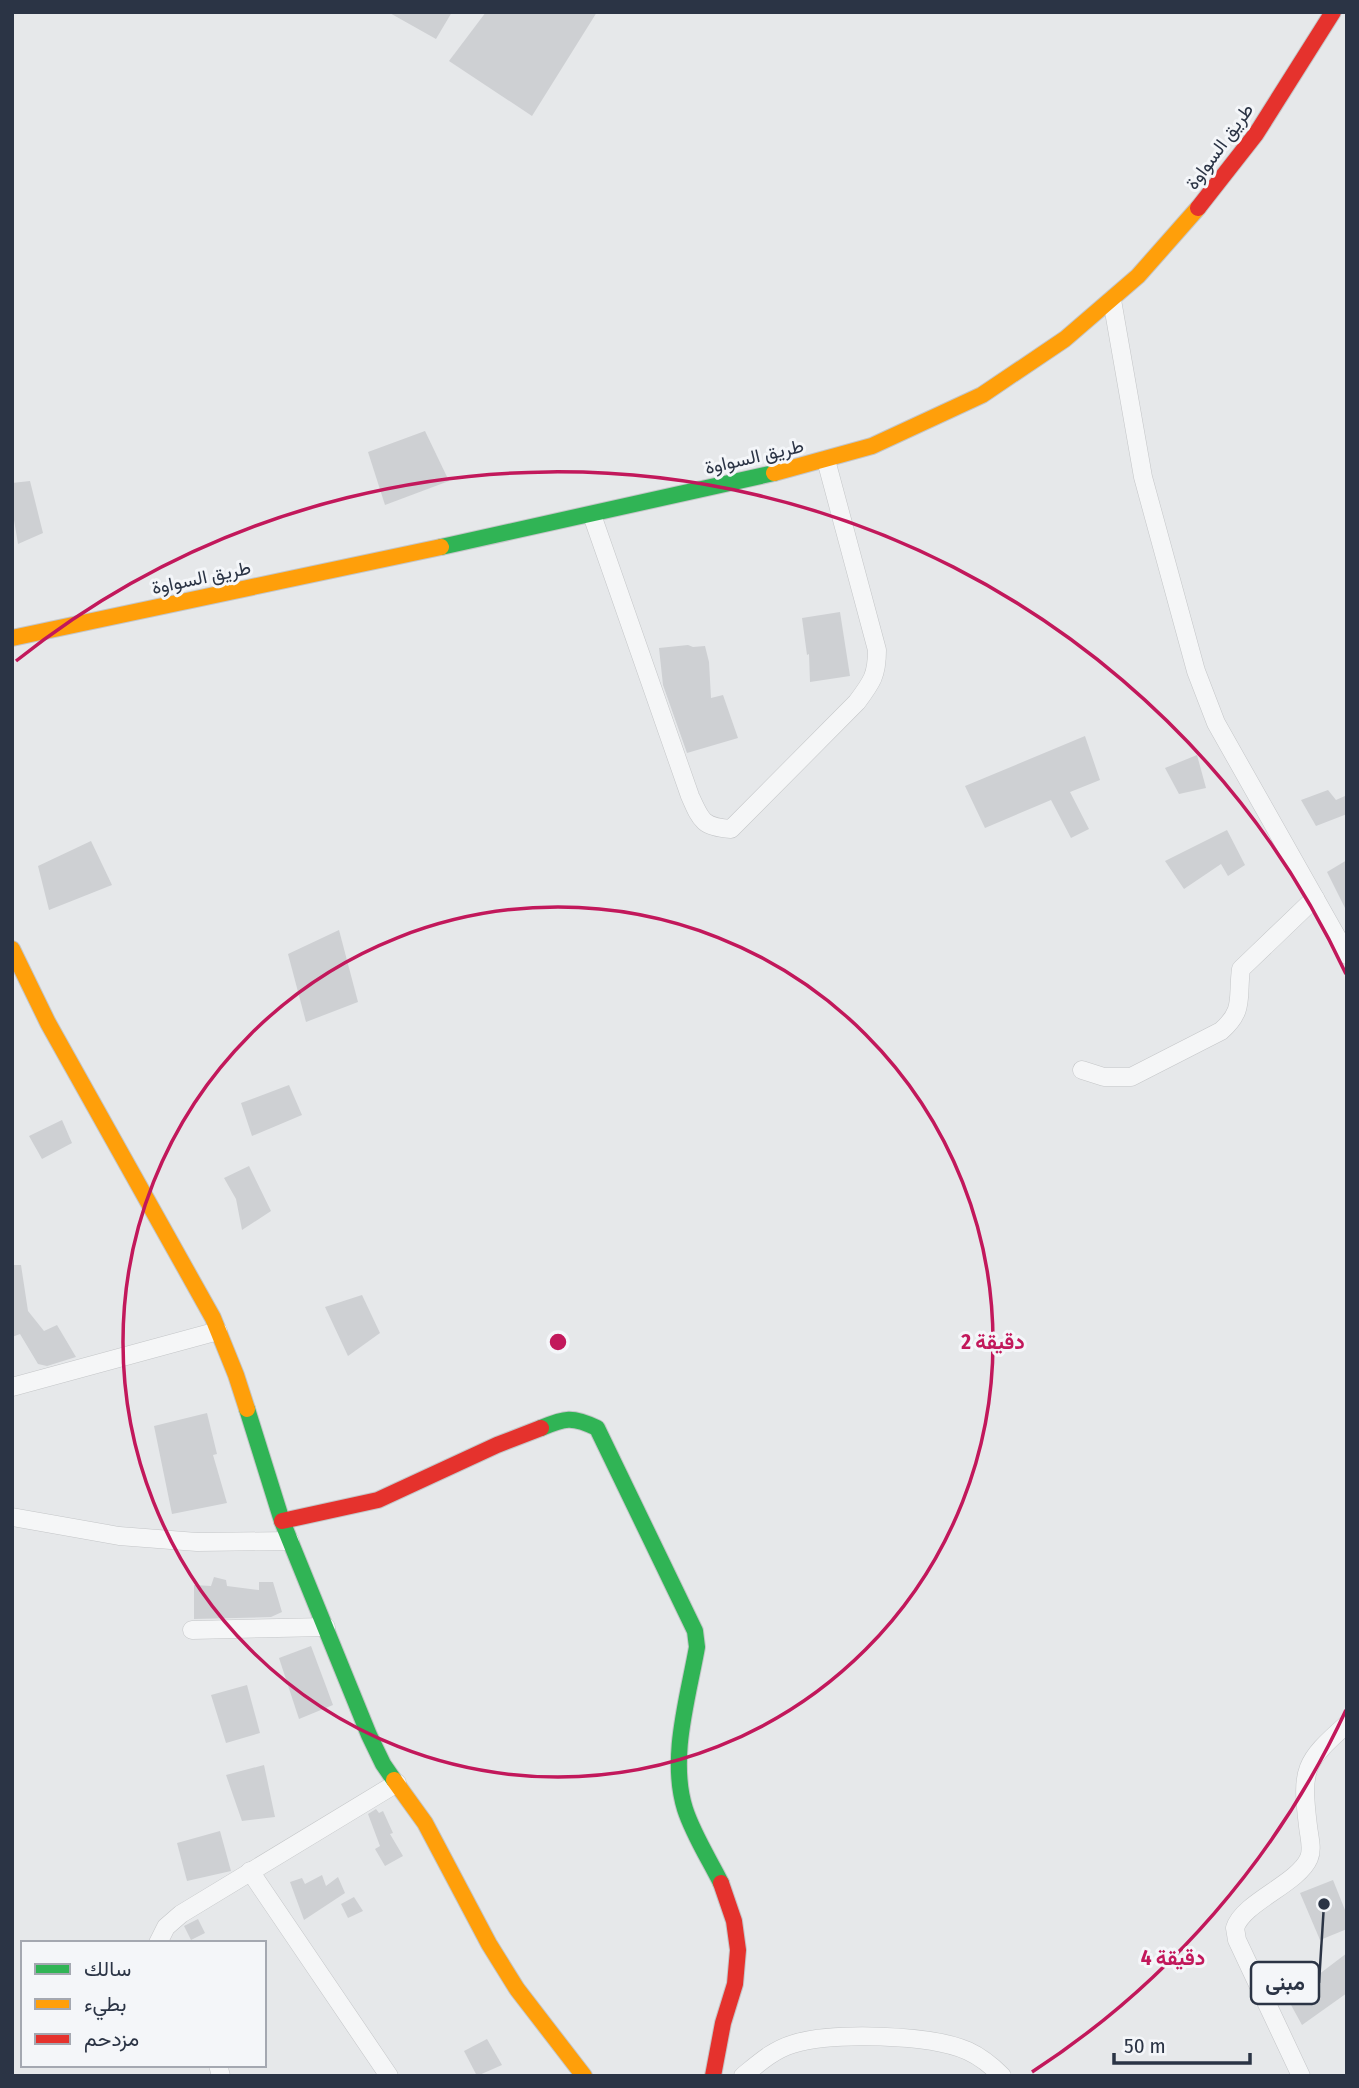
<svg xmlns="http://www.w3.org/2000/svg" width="1359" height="2088" font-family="'Fira Sans Condensed',Vazirmatn,sans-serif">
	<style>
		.building { fill: #ced0d3 }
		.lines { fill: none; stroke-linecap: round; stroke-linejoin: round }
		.street-casing { stroke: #c4c6c8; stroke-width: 19 }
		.fast-casing { stroke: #c4c6c8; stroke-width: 18 }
		.slow-casing { stroke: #c4c6c8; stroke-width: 18 }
		.jam-casing { stroke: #c4c6c8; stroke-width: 18 }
		.street { stroke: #f5f6f7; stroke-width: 18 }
		.fast { stroke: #30b455; stroke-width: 16 }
		.slow { stroke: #ff9f0a; stroke-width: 16 }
		.jam { stroke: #e5322d; stroke-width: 16 }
		.ring { fill: none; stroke: #c2185b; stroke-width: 3.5 }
		.labels { text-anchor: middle; stroke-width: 6; stroke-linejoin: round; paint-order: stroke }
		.street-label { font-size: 19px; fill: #2b3445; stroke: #f4f6f9 }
		.centre { fill: #c2185b; stroke: #f4f6f9; stroke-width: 3.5 }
		.ring-label { font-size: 21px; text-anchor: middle; font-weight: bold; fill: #c2185b; stroke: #f4f6f9; stroke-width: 6; stroke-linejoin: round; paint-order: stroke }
		.leader { fill: none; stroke: #2b3445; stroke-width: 2.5 }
		.callout-dot { fill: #2b3445; stroke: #f4f6f9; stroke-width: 2.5 }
		.callout { fill: #f4f6f9; stroke: #2b3445; stroke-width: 2.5 }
		.callout-label { font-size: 21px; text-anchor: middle; font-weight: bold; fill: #2b3445 }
	</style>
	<rect width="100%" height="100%" fill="#e6e8ea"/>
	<g class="building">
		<path d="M388 12H452L436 39Z"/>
		<path d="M486 12H597L532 116 449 61Z"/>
		<path d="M425 431 449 481 385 505 368 452Z"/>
		<path d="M30 481 43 533 18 544 12 508V483Z"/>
		<path d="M840 612 850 676 810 682 809 654 807 655 802 618Z"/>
		<path d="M688 645 693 647 705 646 709 662 711 698 723 695 738 738 687 753 663 685 659 648Z"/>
		<path d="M1085 736 1100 780 1070 792 1089 829 1071 838 1051 800 985 828 965 786Z"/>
		<path d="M1197 755 1206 788 1179 794 1165 768Z"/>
		<path d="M1328 790 1336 800 1345 796 1347 814 1316 826 1301 800Z"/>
		<path d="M1227 830 1245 865 1228 876 1221 864 1184 889 1165 861Z"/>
		<path d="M91 841 112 885 49 910 38 866Z"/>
		<path d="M1347 860V912L1327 872Z"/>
		<path d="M339 930 358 1002 306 1022 288 954Z"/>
		<path d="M289 1085 302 1115 252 1136 241 1103Z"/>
		<path d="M62 1120 72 1143 42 1159 29 1136Z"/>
		<path d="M249 1166 271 1211 242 1230 236 1199 224 1178Z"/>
		<path d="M12 1265H21L28 1311 44 1331 57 1325 76 1357 47 1366 38 1364 20 1334 12 1337Z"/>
		<path d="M362 1295 380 1333 348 1356 325 1307Z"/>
		<path d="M207 1413 217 1454 213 1455 227 1503 172 1514 154 1426Z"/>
		<path d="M214 1577 226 1580 227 1586 259 1590V1582H273L282 1612 271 1617 194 1619V1585L211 1586Z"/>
		<path d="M311 1646 333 1705 299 1719 279 1658Z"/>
		<path d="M247 1685 260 1733 226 1743 211 1695Z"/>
		<path d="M264 1765 275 1817 242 1821 226 1775Z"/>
		<path d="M376 1809 379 1813 383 1811 393 1833 390 1834 403 1856 385 1866 375 1849 380 1846 368 1814Z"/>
		<path d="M220 1831 231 1871 187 1881 177 1843Z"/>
		<path d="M322 1875 326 1886 338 1877 345 1893 304 1920 290 1882 302 1878 305 1884Z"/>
		<path d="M1333 1880 1347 1915V1929L1320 1940 1300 1893Z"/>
		<path d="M354 1897 363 1911 348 1918 341 1904Z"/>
		<path d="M198 1919 205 1933 191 1940 184 1926Z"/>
		<path d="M1347 1953V1993L1302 2025 1285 1994 1316 1972 1318 1975Z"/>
		<path d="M487 2039 502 2065 477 2076 464 2051Z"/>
	</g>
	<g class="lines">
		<g class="street-casing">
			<g id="street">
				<path d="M1112 300 1143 477 1196 671 1216 723 1347 955"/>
				<path d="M592 515 690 796C701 821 703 827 731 829L857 702C872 682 877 675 877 650L826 460"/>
				<path d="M1082 1070 1104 1077H1131L1221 1031C1245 1010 1237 998 1241 969L1315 898"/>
				<path d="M12 1387 218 1331"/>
				<path d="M12 1517 119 1536 197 1542 290 1541"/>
				<path d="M192 1630 326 1627"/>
				<path d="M250 1871 389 2076"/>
				<path d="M158 1943 166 1927 181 1914 397 1783"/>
				<path d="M218 2065 221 2076"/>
				<path d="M743 2076C759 2063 773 2050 793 2044 833 2032 929 2034 968 2051 981 2057 992 2066 1002 2076"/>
				<path d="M1301 2076 1237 1940 1235 1928C1243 1902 1298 1884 1309 1858 1313 1849 1309 1836 1308 1826 1301 1769 1304 1762 1347 1724"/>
			</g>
		</g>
		<g class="fast-casing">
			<g id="fast">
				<path d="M441 547 774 473"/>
				<path d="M247 1409 282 1521 369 1735 383 1764 394 1780"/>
				<path d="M541 1428C565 1418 572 1416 597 1428L695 1631 697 1647C688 1698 669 1758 685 1809 693 1834 709 1859 721 1883"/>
			</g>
		</g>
		<g class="slow-casing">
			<g id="slow">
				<path d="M774 473 872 446 982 395 1065 339 1138 276 1198 208"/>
				<path d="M12 638 441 547"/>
				<path d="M12 949 48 1023 213 1318 236 1375 247 1409"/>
				<path d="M394 1780 425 1823 489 1944 517 1989 584 2076"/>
			</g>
		</g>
		<g class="jam-casing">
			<g id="jam">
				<path d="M1198 208 1256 134 1333 12"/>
				<path d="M282 1521 378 1500 497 1445 541 1428"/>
				<path d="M713 2076 723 2023 735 1984 738 1950 734 1921 721 1883"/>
			</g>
		</g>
		<use href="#street" class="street"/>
		<use href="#fast" class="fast"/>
		<use href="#slow" class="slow"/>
		<use href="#jam" class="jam"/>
	</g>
	<g class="ring">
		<circle cx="558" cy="1342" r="435"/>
		<path d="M1346 1710A870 870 0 0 1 1032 2072M16 661A870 870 0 0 1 1346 974"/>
	</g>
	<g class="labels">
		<g class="street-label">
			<text transform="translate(1219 146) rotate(-54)" y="7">طريق السواوة</text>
			<text transform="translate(754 456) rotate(-13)" y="7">طريق السواوة</text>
			<text transform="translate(201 577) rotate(-12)" y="7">طريق السواوة</text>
		</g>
	</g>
	<circle cx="558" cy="1342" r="10" class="centre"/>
	<g class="ring-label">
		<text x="993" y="1349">2 دقيقة</text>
		<text x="1173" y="1965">4 دقيقة</text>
	</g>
	<path class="leader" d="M1324 1904L1319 1983"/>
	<circle class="callout-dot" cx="1324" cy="1904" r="7"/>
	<rect class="callout" x="1251" y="1962" width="68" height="42" rx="7"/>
	<g class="callout-label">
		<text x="1285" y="1990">مبنى</text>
	</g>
	<rect width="1359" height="2088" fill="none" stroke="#2b3445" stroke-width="28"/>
	<rect x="21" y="1941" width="245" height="126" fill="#f4f6f9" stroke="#a4a8b1" stroke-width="2"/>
	<rect x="35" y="1964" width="35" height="10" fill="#30b455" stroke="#a4a8b1" stroke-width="2"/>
	<text x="84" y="1976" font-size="21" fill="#2b3445">سالك</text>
	<rect x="35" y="1999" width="35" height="10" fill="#ff9f0a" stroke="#a4a8b1" stroke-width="2"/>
	<text x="84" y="2011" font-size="21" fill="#2b3445">بطيء</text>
	<rect x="35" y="2034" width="35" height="10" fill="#e5322d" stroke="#a4a8b1" stroke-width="2"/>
	<text x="84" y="2046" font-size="21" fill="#2b3445">مزدحم</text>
	<path d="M1114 2053v10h136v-10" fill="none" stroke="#2b3445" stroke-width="3.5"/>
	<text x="1124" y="2053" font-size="21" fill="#2b3445" stroke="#f4f6f9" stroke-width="5" paint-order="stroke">50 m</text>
</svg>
